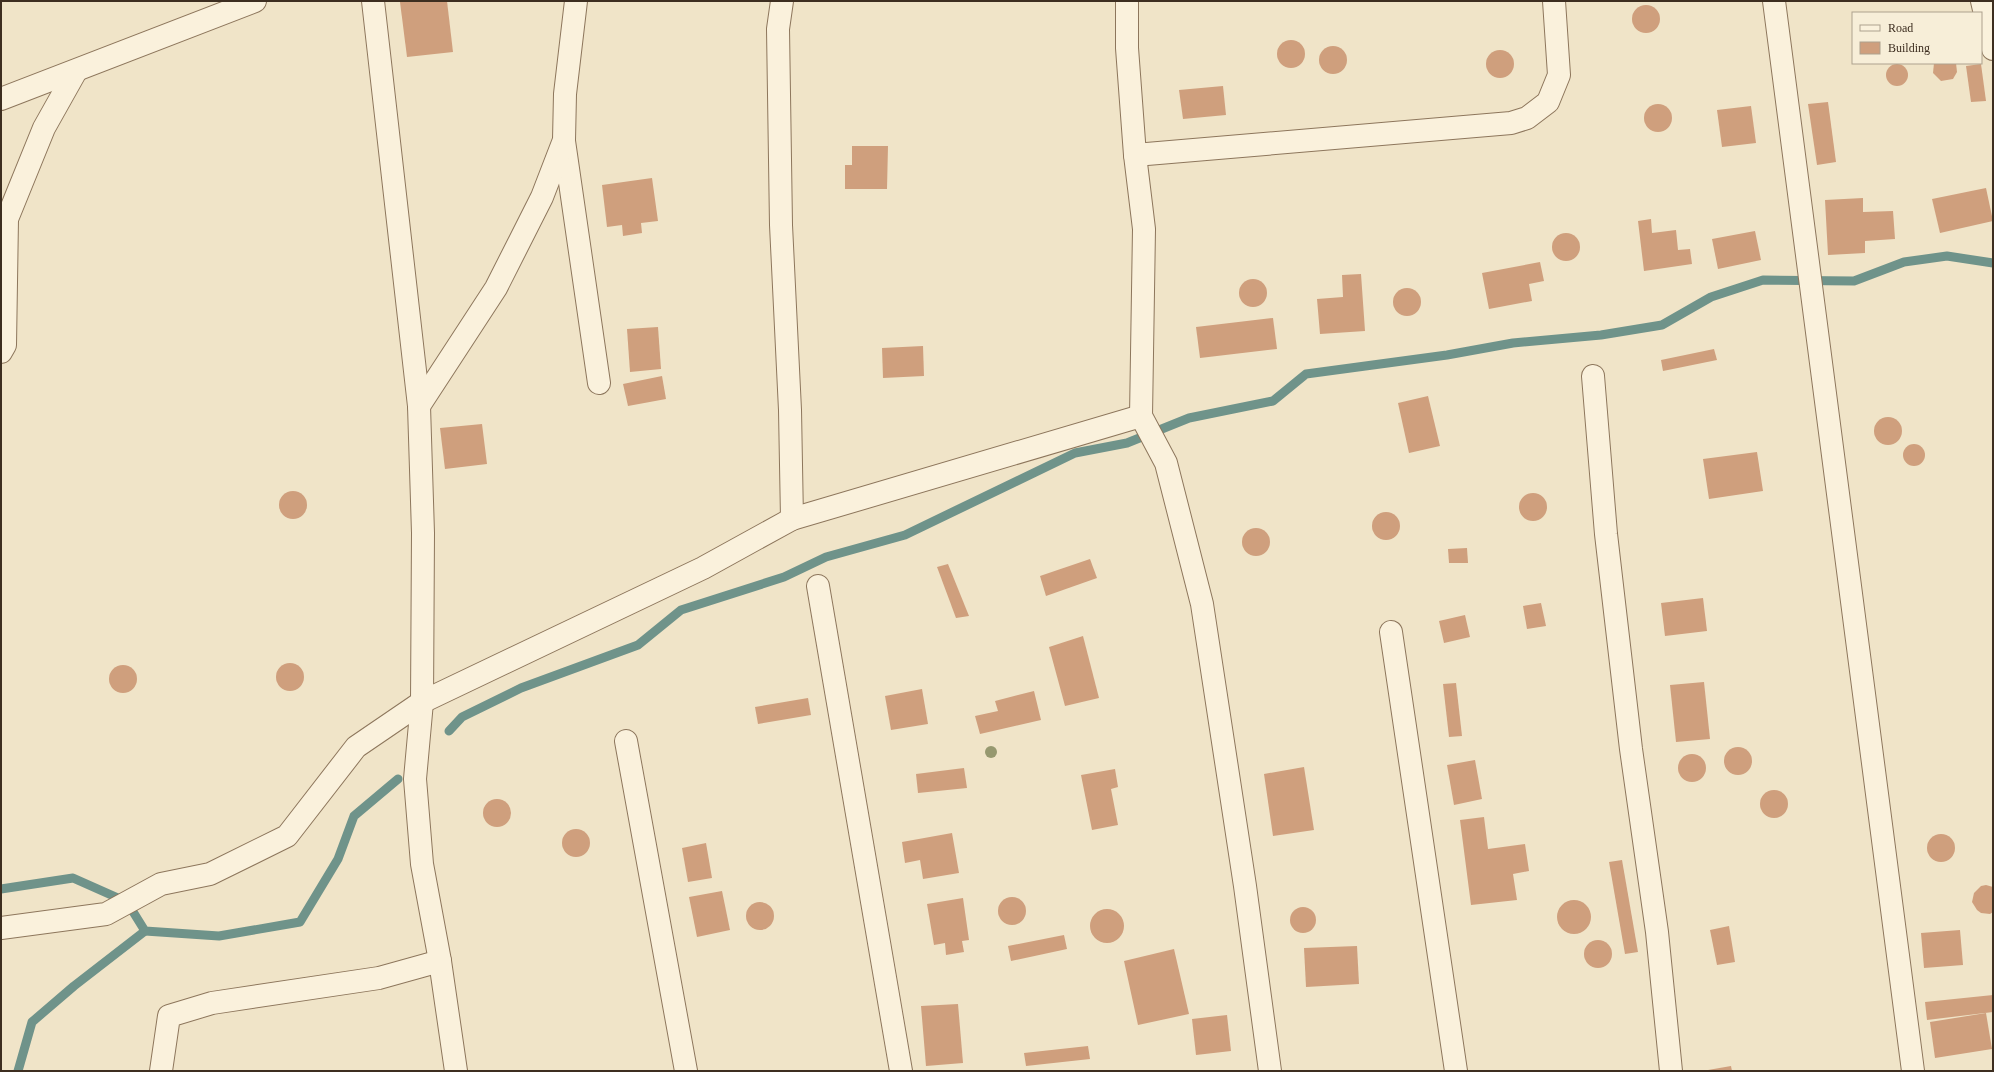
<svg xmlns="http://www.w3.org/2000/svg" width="1994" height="1072" font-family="Georgia,serif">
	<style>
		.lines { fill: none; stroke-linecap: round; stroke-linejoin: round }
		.stream { stroke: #6f938a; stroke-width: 9 }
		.building { fill: #cf9f7d }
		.street-casing { stroke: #8d765c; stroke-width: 24 }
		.street { stroke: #faf1dc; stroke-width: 22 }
		.tree { fill: #96986f }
	</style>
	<rect width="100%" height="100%" fill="#f0e4c8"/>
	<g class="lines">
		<g class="stream">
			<path d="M449 731 462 717 521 688 638 645 681 610 784 577 826 557 905 535 1075 453 1127 443 1189 418 1273 401 1306 374 1447 355 1513 343 1601 335 1662 325 1711 297 1763 280 1854 281 1904 262 1947 256 1993 263"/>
			<path d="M1 889 73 878 127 902 145 931 219 936 300 922 338 859 354 816 398 779"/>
			<path d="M18 1071 32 1022 74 986 145 931"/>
		</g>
	</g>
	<g class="building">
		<path d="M412 1H447L453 52 407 57 400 2Z"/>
		<circle cx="1646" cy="19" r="14"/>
		<circle cx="1291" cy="54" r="14"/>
		<circle cx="1333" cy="60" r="14"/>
		<circle cx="1500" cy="64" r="14"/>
		<path d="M1934 63H1956L1957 72 1953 79 1941 81 1933 73Z"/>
		<path d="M1981 64 1986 101 1971 102 1966 66Z"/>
		<circle cx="1897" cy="75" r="11"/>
		<path d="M1223 86 1226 115 1183 119 1179 90Z"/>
		<path d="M1828 102 1836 162 1817 165 1808 104Z"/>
		<circle cx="1658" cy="118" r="14"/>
		<path d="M1751 106 1756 143 1722 147 1717 110Z"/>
		<path d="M852 146H888L887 189H845V165H852Z"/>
		<path d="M652 178 658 221 641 223 642 233 623 236 622 225 607 227 602 185Z"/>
		<path d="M1986 188 1993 221 1940 233 1932 199Z"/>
		<path d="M1863 198V212L1893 211 1895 239 1865 241V253L1828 255 1825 200Z"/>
		<path d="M1651 219 1652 233 1676 230 1678 250 1690 249 1692 264 1644 271 1638 221Z"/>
		<path d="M1755 231 1761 260 1718 269 1712 239Z"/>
		<circle cx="1566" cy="247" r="14"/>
		<path d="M1540 262 1544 281 1529 284 1532 301 1489 309 1482 273Z"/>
		<path d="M1361 274 1365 331 1320 334 1317 299 1343 297 1342 275Z"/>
		<circle cx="1253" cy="293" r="14"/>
		<circle cx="1407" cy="302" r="14"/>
		<path d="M1273 318 1277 349 1200 358 1196 327Z"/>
		<path d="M658 327 661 369 630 372 627 329Z"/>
		<path d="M923 346 924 376 883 378 882 348Z"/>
		<path d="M1714 349 1717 360 1663 371 1661 360Z"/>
		<path d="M662 376 666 399 628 406 623 384Z"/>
		<path d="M1428 396 1440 446 1409 453 1398 403Z"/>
		<circle cx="1888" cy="431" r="14"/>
		<path d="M482 424 487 464 445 469 440 428Z"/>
		<circle cx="1914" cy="455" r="11"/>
		<path d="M1757 452 1763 491 1709 499 1703 459Z"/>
		<circle cx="293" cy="505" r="14"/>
		<circle cx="1533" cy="507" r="14"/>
		<circle cx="1386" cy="526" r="14"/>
		<circle cx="1256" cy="542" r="14"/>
		<path d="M1467 548 1468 563H1449L1448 549Z"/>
		<path d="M1090 559 1097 578 1046 596 1040 576Z"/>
		<path d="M948 564 969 616 956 618 937 567Z"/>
		<path d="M1703 598 1707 631 1665 636 1661 603Z"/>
		<path d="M1541 603 1546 626 1527 629 1523 606Z"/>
		<path d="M1465 615 1470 637 1444 643 1439 621Z"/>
		<path d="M1083 636 1099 698 1065 706 1049 647Z"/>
		<circle cx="290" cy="677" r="14"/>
		<circle cx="123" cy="679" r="14"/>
		<path d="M1704 682 1710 739 1676 742 1670 685Z"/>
		<path d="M1456 683 1462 736 1449 737 1443 684Z"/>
		<path d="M922 689 928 724 891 730 885 696Z"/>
		<path d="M1034 691 1041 720 980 734 975 716 998 711 995 701Z"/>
		<path d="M808 698 811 715 758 724 755 707Z"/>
		<circle cx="1738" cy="761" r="14"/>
		<circle cx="1692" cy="768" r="14"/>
		<path d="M1475 760 1482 799 1454 805 1447 765Z"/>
		<path d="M1304 767 1314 830 1273 836 1264 774Z"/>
		<path d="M964 768 967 788 918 793 916 774Z"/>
		<path d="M1115 769 1118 787 1111 789 1118 825 1092 830 1081 775Z"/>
		<circle cx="1774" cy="804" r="14"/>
		<circle cx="497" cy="813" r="14"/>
		<path d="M1484 817 1488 849 1525 844 1529 871 1513 874 1517 900 1471 905 1460 820Z"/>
		<circle cx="576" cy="843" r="14"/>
		<path d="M952 833 959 873 923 879 920 860 905 863 902 842Z"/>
		<circle cx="1941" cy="848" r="14"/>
		<path d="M706 843 712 878 688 882 682 848Z"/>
		<path d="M1622 860 1638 952 1625 954 1609 862Z"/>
		<path d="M1986 885 1993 887V912L1990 914 1981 913 1977 910 1972 902 1974 893 1981 886Z"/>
		<path d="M722 891 730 930 697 937 689 897Z"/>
		<circle cx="1012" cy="911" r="14"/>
		<path d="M963 898 969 940 962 941 964 952 946 955 945 943 934 945 927 904Z"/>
		<circle cx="1574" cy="917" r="17"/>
		<circle cx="760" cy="916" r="14"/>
		<circle cx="1303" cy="920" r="13"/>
		<circle cx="1107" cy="926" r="17"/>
		<path d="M1729 926 1735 962 1717 965 1710 930Z"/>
		<path d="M1960 930 1963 965 1924 968 1921 933Z"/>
		<path d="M1064 935 1067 949 1011 961 1008 946Z"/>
		<circle cx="1598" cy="954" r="14"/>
		<path d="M1357 946 1359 984 1306 987 1304 948Z"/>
		<path d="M1174 949 1189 1014 1138 1025 1124 961Z"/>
		<path d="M1993 995V1012L1927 1020 1925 1002Z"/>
		<path d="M958 1004 963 1063 926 1066 921 1006Z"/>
		<path d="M1986 1013 1992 1049 1935 1058 1930 1022Z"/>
		<path d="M1227 1015 1231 1051 1196 1055 1192 1019Z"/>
		<path d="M1088 1046 1090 1059 1026 1066 1024 1053Z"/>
		<path d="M1731 1066 1732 1071H1708V1070Z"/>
	</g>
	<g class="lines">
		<g class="street-casing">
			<g id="street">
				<path d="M373 1 419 406 423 533 422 702 415 779 422 864 440 961 456 1071"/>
				<path d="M782 1 778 29 781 225 790 410 792 519"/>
				<path d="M1127 1V48L1135 155 1144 229 1141 416 1166 463 1202 604 1245 886 1270 1071"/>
				<path d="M1774 1 1913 1071"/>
				<path d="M1982 1 1993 49"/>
				<path d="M1 99 255 1"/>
				<path d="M564 141 599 383"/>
				<path d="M1135 155 1511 123 1527 118 1548 102 1559 75 1554 1"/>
				<path d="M1 352 5 345 7 219 44 128 76 71"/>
				<path d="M1593 376 1606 534 1631 749 1657 932 1671 1071"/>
				<path d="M419 406 496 288 542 197 564 140 565 94 576 1"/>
				<path d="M818 586 901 1071"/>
				<path d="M1391 632 1456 1071"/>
				<path d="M626 741 686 1071"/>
				<path d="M1 928 106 914 161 884 210 874 287 836 356 747 422 702 703 568 792 519 1141 416"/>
				<path d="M161 1071 169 1016 212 1003 379 978 440 961"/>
			</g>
		</g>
		<use href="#street" class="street"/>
	</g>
	<circle class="tree" cx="991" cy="752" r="6"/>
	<rect width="1994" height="1072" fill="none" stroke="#3d2e20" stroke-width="4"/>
	<rect x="1852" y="12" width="130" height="52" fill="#f7eed8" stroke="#ada18e"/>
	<rect x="1860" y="25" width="20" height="6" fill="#faf1dc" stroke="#ada18e"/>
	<text x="1888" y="32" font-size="12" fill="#3d2e20">Road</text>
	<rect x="1860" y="42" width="20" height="12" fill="#cf9f7d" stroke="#ada18e"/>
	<text x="1888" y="52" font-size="12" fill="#3d2e20">Building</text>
</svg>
